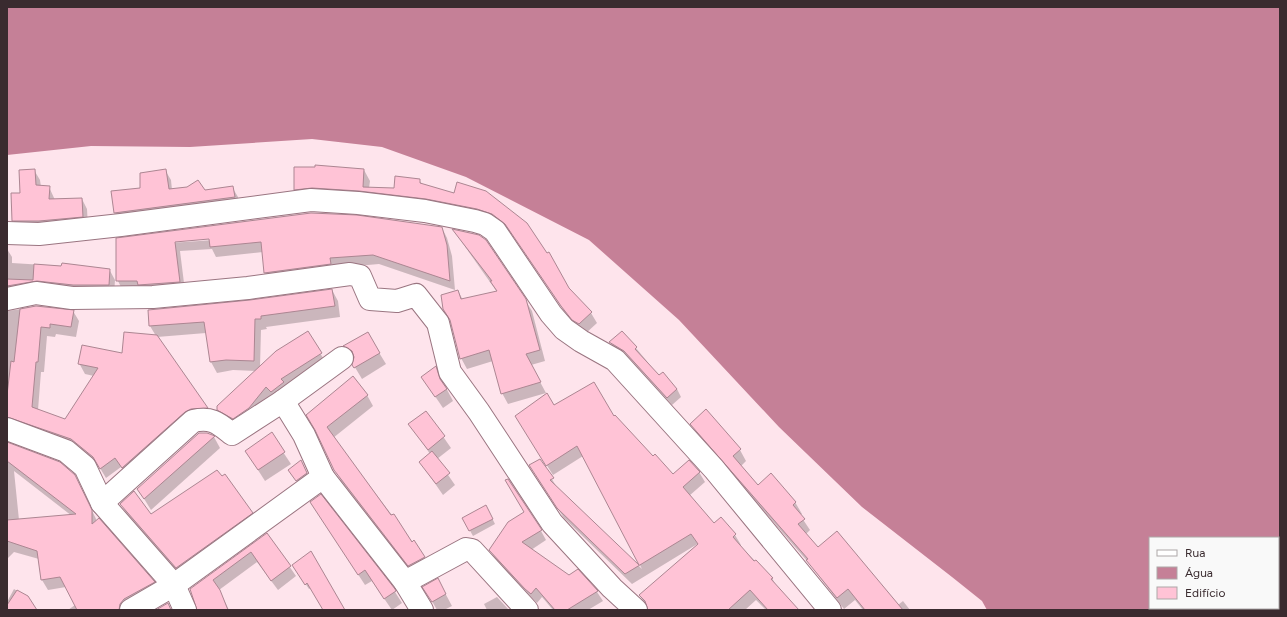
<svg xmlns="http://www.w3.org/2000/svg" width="1287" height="617" font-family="Figtree,sans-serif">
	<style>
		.water { fill: #c58097; fill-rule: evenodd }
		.shadow { fill: #0003; fill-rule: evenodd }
		.building { fill: #ffc3d6; stroke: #ac8692 }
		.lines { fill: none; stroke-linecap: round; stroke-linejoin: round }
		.minor-casing { stroke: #9a7581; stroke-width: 24 }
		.minor { stroke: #fff; stroke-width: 22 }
	</style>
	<rect width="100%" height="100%" fill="#fee4ec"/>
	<path class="water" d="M7 7H1280V610H987L982 601 952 577 862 507 779 427 679 320 589 240 466 177 382 147 312 139 190 147 91 146 7 155ZM1150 538H1278V608H1150Z"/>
	<g class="shadow">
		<path d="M34 170 40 180 41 187H49L55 200 82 199 87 209 88 227 19 231 13 220 22 194Z"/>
		<path d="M165 170 171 180 172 190 205 192 232 187 238 197 239 207 120 222 115 213Z"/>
		<path d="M364 170 370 181 369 188 395 190 419 180 422 184 455 194 486 192 569 289 591 313 597 323 585 334 580 330 568 317 513 235 499 224 301 200 295 189ZM354 189 366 190V192L354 191Z"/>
		<path d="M442 228 447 238 452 256 455 290 379 264 334 268 271 282 265 273 263 252 216 257 212 249 180 251 185 291H123L118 281 117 239ZM214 238V240L170 243 175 241Z"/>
		<path d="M454 231 525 300 532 311 545 361 531 365 546 393 508 404 502 393 493 361 467 369 461 358 458 291 463 300 497 292Z"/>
		<path d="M7 249 12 257V263L109 269 115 280 114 295 7 298Z"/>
		<path d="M332 290 338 301 340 317 266 327 267 329 261 330 260 367 307 333 327 364 239 429 225 420 218 409 256 371 233 370 217 373 211 362 206 333 157 337 213 417 128 478 121 467 106 478 100 468 81 451 7 428V311L36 307 73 311 79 321 76 337 56 334 55 337 47 336 44 372H41L38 410 65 420 94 376 85 374 79 363 123 354 156 336 150 326 250 301Z"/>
		<path d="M367 333 386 364 362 379 353 364 355 359 351 357 345 346Z"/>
		<path d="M611 343 636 348 659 376 677 389 681 397 672 405 630 359 615 350Z"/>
		<path d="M435 367 453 401 443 408 422 377Z"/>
		<path d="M367 395 373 406 333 438 424 557 430 568 415 576 341 481 317 432Z"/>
		<path d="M554 406 614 418 653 458 673 475 699 472 705 482 689 496 714 525 735 535 741 545 740 546 772 578 777 587 797 610H766L756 600 745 610H649L640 596 699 543 632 584 564 518 536 476 540 460 558 489 642 569 583 456 553 475 522 426Z"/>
		<path d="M426 412 451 448 437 459 455 485 443 495 420 462 430 454 410 424Z"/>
		<path d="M691 424 740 450 746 461 741 466 758 486 795 502 802 514 800 515 810 530 806 534 818 549 898 605 903 601 910 610H863L855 600 844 609 808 562 698 435Z"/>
		<path d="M207 434 214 437 220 448 151 510 138 489Z"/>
		<path d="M271 434 291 464 265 481 246 451Z"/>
		<path d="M7 443 80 486 97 521 154 582 159 592 132 610H68L75 605 66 587 48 590 42 580 39 559 14 552 7 559ZM14 471 72 516 19 520Z"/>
		<path d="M301 461 310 479 300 486 289 471Z"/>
		<path d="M320 496 395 592 402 603 392 610 372 581 365 585 318 513Z"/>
		<path d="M121 504 151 515 252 513 257 522 182 577 126 513Z"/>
		<path d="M489 512 495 524 473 536 463 518Z"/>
		<path d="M541 531 546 540 531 550 569 576 597 592 603 601 588 610H553L542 597 537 603 496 560 490 550Z"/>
		<path d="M267 534 296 576 278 590 257 562 219 590 229 610H198L191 590Z"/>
		<path d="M296 570 344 610H324L311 588 309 589Z"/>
		<path d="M424 587 444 591 452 606 444 610H437Z"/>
		<path d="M14 589 27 597 36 610H7V602Z"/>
		<path d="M497 597 509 610H487L484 604Z"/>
	</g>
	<g class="building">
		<path d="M315 165 364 169 363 187 394 188 395 176 420 179V183L454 193 457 182 486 191 527 223 547 253 549 252 569 288 592 312 579 324 572 320 561 306 505 224 492 214 477 209 426 199 359 191 312 188 294 190V167H315Z"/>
		<path d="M35 169 36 185 50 186 49 199 82 198 83 217 39 221H12L11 193H20L19 170Z"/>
		<path d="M166 169 169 189 187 187 198 180 205 190 233 186 235 197 114 213 111 191 140 188V173Z"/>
		<path d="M311 213 357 215 442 227 447 245 450 281 373 255 330 258 331 264 264 273 261 242 210 247 209 239 175 242 180 282 138 285 137 281H116V238Z"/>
		<path d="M452 229 479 235 486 240 526 299 540 350 526 354 541 382 501 394 489 350 460 359 450 320 443 309 441 295 458 290 461 299 497 291 490 281H492Z"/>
		<path d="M62 263 110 269 109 285H73L37 281 7 286V279L33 280 34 264 61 266Z"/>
		<path d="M332 289 335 306 261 316V319H255L254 361 226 360 210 362 204 322 149 326 148 310 250 300Z"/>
		<path d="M36 306 74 310 71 327 50 324V328L41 327 38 362H36L32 407 65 419 98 368 78 364 82 345 122 353 124 332 157 335 208 408 191 409 185 412 122 468 115 458 100 469 93 457 71 439 7 417V395L11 361 14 362 20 309Z"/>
		<path d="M308 331 322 353 281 379 284 382 271 392 266 387 249 408 233 419 217 410V406L276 351Z"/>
		<path d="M622 331 637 347 635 349 659 375 663 372 677 389 667 398 624 351 609 342Z"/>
		<path d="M368 332 380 353 354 368 352 365 354 357 352 351 343 346Z"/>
		<path d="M436 366 440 379 447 389 435 397 421 377Z"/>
		<path d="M353 376 368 395 327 427 391 515 394 514 412 542 414 540 425 557 408 566 334 470 315 430 306 415Z"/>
		<path d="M594 382 614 416 615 415 653 456 655 454 673 474 689 460 700 472 683 487 714 523 721 517 736 534 733 537 754 561 756 560 773 578 771 579 799 610H768L750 590 728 610H648L645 601 639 595 698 544 691 534 625 574 557 508 529 465 540 459 554 478 550 480 639 565 577 446 546 466 515 416 547 393 554 405Z"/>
		<path d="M706 409 741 449 733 456 758 485 771 473 796 502 793 505 805 519 798 524 818 547 837 531 903 610H865L848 589 837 598 806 560 808 559 690 424Z"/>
		<path d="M426 411 445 436 428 450 408 424Z"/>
		<path d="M272 432 285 452 258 470 245 451Z"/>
		<path d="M199 433H207L215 436 144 499 137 489Z"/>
		<path d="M7 442 60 462 75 475 92 510V524L99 518 155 582 124 599 120 604 119 610H77L60 577 41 580 37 551 7 541V520L76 514 7 461Z"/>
		<path d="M432 451 450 473 436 484 419 462Z"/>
		<path d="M301 460 307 473 296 481 288 470Z"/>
		<path d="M217 470 222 476 225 474 253 513 176 568 120 504 134 491 151 514Z"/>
		<path d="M508 479 542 530 522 542 569 575 578 569 598 591 567 610H555L536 588 531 594 525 589 489 550 508 522 524 512 505 480Z"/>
		<path d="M321 494 395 589 396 591 384 599 365 570 358 575 310 502Z"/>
		<path d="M486 505 493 519 469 531 462 518Z"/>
		<path d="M267 533 291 566 271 581 251 552 213 580 220 590 228 610H197L190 589Z"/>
		<path d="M311 551 345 610H323L307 583 305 585 292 565Z"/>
		<path d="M438 578 446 594 432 602 422 587Z"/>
		<path d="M17 590 28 596 37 610H7V605Z"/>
		<path d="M168 603 171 610H156Z"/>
	</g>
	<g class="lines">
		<g class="minor-casing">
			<g id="minor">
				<path d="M7 233 39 234 121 225 311 200 358 203 425 211 475 221 485 224 495 231 551 314 564 329 581 341 615 360 714 469 830 610"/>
				<path d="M7 299 36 293 72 298 153 297 248 288 350 274 360 276 370 299 397 301 416 295 438 323 450 372 479 412 552 523 612 588 636 610"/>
				<path d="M283 401 342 358"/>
				<path d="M7 429 66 451 85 467 102 503 174 585 185 610"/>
				<path d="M102 503 193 421C212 417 218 423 232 434L283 401 304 435 323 477"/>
				<path d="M405 582 466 549 472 550 527 610"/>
				<path d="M131 610 174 585 323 477 405 582 422 610"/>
			</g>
		</g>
		<use href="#minor" class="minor"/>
	</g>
	<rect width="1287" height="617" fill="none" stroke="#3a2b2f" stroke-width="16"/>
	<rect x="1149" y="537" width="130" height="72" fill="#f9f9f9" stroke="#ada7a8"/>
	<rect x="1157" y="550" width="20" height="6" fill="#ffffff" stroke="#ada7a8"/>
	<text x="1185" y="557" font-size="12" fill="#3a2b2f">Rua</text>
	<rect x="1157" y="567" width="20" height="12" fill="#c58097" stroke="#ada7a8"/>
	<text x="1185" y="577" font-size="12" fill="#3a2b2f">Água</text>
	<rect x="1157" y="587" width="20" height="12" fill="#ffc3d6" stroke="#ada7a8"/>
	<text x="1185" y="597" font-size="12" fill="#3a2b2f">Edifício</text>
</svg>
